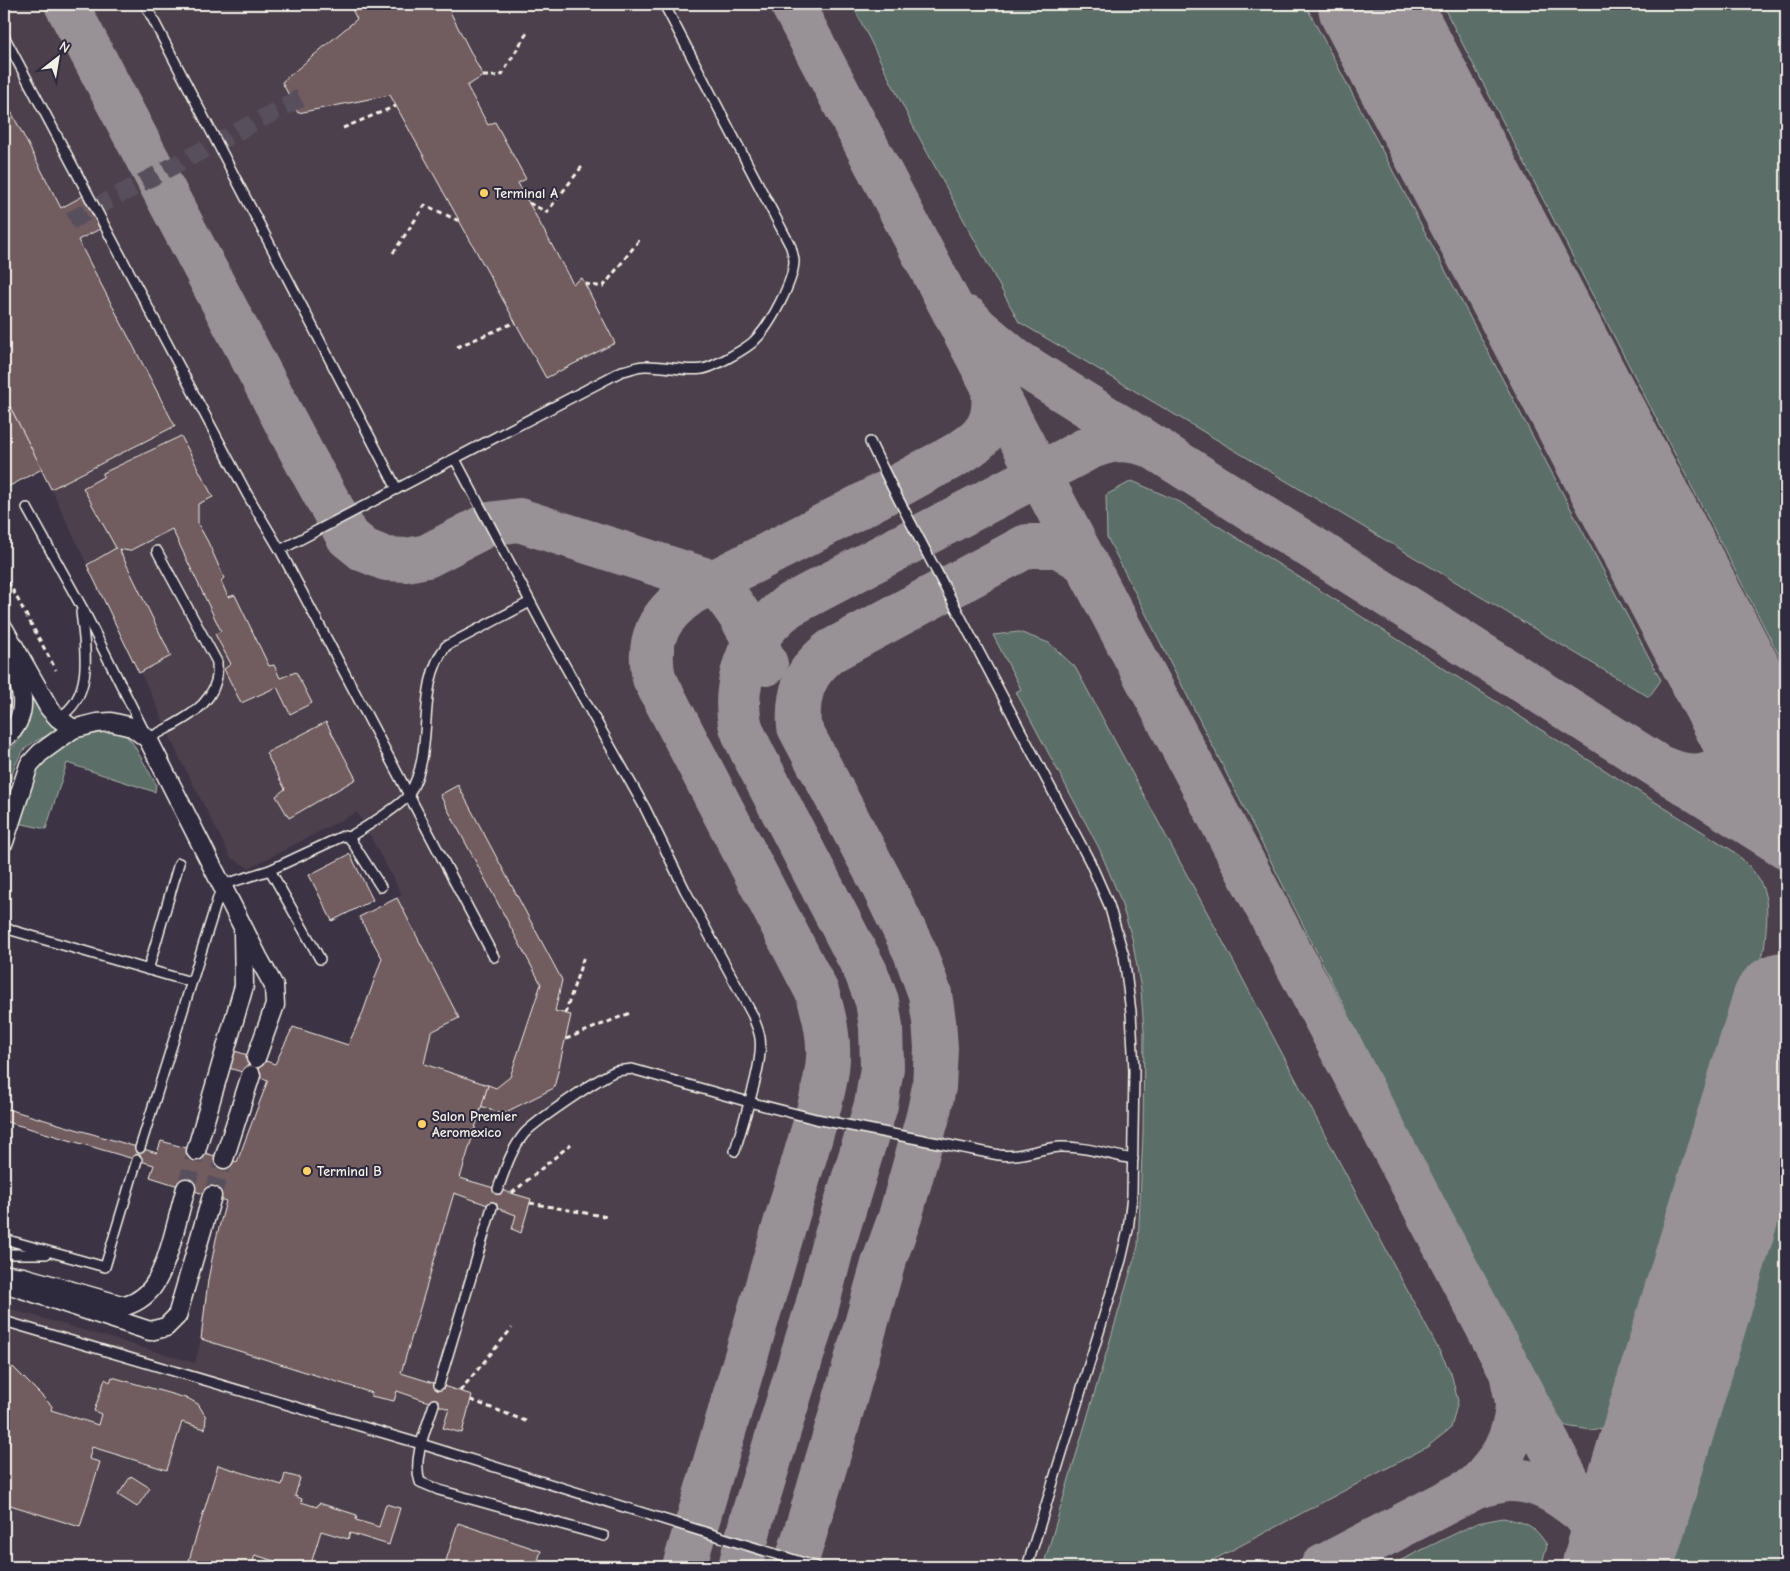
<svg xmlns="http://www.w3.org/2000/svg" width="1790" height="1571" font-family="'Comic Neue',sans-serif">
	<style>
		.built { fill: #4c404c }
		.green { fill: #5b6e67; stroke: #a8b0a8 }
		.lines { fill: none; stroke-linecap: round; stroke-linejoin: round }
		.taxiway { stroke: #989296; stroke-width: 44 }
		.runway { stroke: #989296; stroke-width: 110 }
		.building { fill: #715b60; stroke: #f4f1e8 }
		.street-tunnel { stroke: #58505d; stroke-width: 18; stroke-dasharray: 18 9; stroke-linecap: butt }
		.lane-casing { stroke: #f4f1e8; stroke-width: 12 }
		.street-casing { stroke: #f4f1e8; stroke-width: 21 }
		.path { stroke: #f4f1e8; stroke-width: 3; stroke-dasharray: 5 4; stroke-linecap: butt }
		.lane { stroke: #2f2a3d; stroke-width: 9 }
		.street { stroke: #2f2a3d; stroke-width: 18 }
		.poi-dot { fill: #ffd166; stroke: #2f2a3d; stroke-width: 2 }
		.labels { text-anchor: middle; stroke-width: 4; stroke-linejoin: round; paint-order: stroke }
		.poi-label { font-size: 14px; font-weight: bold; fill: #f4f1e8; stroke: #2f2a3d; text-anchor: start }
	</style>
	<rect width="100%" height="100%" fill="#3c3444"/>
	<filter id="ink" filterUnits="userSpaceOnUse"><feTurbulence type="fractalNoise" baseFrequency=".02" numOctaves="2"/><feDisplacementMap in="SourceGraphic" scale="10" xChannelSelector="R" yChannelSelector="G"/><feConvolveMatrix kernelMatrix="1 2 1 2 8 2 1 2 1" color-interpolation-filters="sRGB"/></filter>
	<g filter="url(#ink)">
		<path class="built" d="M4 4H1786V1567H4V1307L195 1363 201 1339 208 1280 216 1239 237 1162 268 1080 293 1027 348 1044 363 1012 382 958 359 917 402 895 357 812 249 868 231 858 178 755 155 702 87 565 42 469 4 395Z"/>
		<g class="green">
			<path d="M852 4H1305L1661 680 1649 697 1019 322 913 126Z"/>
			<path d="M1442 4H1786V669Z"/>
			<path d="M1132 481 1180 502 1733 851C1772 883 1769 904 1764 950L1614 1426 1591 1430 1565 1426 1535 1384 1107 537 1106 495Z"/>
			<path d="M1019 632 1049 643 1075 667 1229 953 1451 1373 1458 1401 1451 1428 1427 1447 1200 1567H1043L1138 1246 1143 1133 1144 1032 1141 990 1132 938 1119 896 1099 848 1016 692 1021 689 993 635Z"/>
			<path d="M30 684 51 724 57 728 59 731C26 744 20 747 10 782L4 784V754C30 739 29 710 30 684Z"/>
			<path d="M100 728 120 730 132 742 156 784 155 792 67 763 46 829 18 823 37 761 78 734Z"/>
			<path d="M1786 1147V1567H1669V1545Z"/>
			<path d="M1503 1518C1527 1523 1533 1524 1547 1545L1541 1567H1387L1477 1523Z"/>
		</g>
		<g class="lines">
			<g class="taxiway">
				<path d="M66 4 304 457 348 537 364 550 386 559 407 560 427 556 489 524 519 520 713 582C737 605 751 634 766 664"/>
				<path d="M792 4 1586 1515 1618 1567"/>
				<path d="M968 318 977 328 1015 360 1786 847"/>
				<path d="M1662 768C1706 787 1741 769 1737 719 1735 702 1729 686 1723 670"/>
				<path d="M1476 1487C1500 1463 1514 1441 1517 1406 1517 1397 1513 1385 1512 1376"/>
				<path d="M1581 1505C1594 1511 1615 1515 1628 1505 1634 1500 1639 1489 1644 1482"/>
				<path d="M684 1567 816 1119C830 1067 834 1044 817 992L654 678C646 639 659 615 691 593 767 555 844 516 918 475 937 464 968 452 982 435 995 420 994 403 993 384"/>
				<path d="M740 1567 752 1518 816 1310 832 1249 876 1105 882 1068 881 1027 877 1001 866 972 752 752C748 743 742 733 740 723 734 694 743 658 760 634 768 623 778 614 788 606L1085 450C1111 438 1129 437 1156 448"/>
				<path d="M795 1567 840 1417 883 1264 900 1217 928 1116 934 1087 936 1048 934 1021 930 994 915 952 880 880 799 727C797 693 804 672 831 651L1027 546H1059L1085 562"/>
				<path d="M1322 1567 1476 1487C1487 1484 1499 1480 1510 1480 1541 1480 1562 1496 1586 1515V1517"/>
			</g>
			<g class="runway">
				<path d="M1373 4 1786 790"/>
				<path d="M1617 1567 1786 1007"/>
			</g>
		</g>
		<g class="building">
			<path d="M349 4H446L483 76 467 86 488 125 495 122 526 179 518 183 573 284 582 278 615 343 546 378 390 95 298 113 282 82 357 19Z"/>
			<path d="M4 98 61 208 83 196 100 229 78 240 175 426 51 489 4 395Z"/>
			<path d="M4 395 42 469 4 489Z"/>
			<path d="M181 436 213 497 198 504V524L208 542 224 578 221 581 228 597 235 595 269 666 274 665 280 678 296 672 312 703 290 714 277 687 241 703 224 669 231 664 215 634 221 631 172 529 129 551 119 549 171 656 139 673 87 565 116 548 83 488 103 477V473Z"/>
			<path d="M326 722 356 779 289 818 276 796 285 789 266 753Z"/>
			<path d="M458 785 562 980 555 1011 571 1015 554 1088 502 1114 481 1106 488 1085 496 1088 510 1077 541 984 440 795Z"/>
			<path d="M350 854 373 900 332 921 309 875Z"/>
			<path d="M397 898 459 1018 431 1032 424 1064 488 1085 460 1178 531 1199 521 1233 512 1229 516 1215 454 1193 401 1373 472 1395 462 1433 443 1428 449 1409 397 1391 394 1401 371 1396 372 1393 201 1339 208 1280 216 1239 226 1201 150 1177 154 1165 4 1121V1108L157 1153 161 1141 237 1162 268 1080 229 1068 235 1051 275 1064 293 1027 348 1045 363 1012 382 958 359 917Z"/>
			<path d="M13 1367 52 1406 51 1410 98 1425 101 1414 94 1411 105 1379 110 1382 112 1377 189 1399 198 1404 206 1417 205 1429 182 1422 167 1470 92 1447 89 1459 100 1462 80 1527 4 1503V1374Z"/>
			<path d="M218 1465 282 1485 285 1474 300 1478 295 1496 302 1499 301 1502 317 1507 319 1503 357 1515 356 1520 379 1527 386 1504 400 1508 389 1545 350 1533 348 1539 321 1531 310 1567H294L255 1555 251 1567H214L189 1560Z"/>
			<path d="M131 1476 150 1488 137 1507 118 1495Z"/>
			<path d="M458 1523 541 1551 536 1567H444Z"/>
		</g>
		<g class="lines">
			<g class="street-tunnel">
				<path d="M70 221 302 97"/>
				<path d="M186 1188 196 1151"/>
				<path d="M212 1196 224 1159"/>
			</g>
			<g class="lane-casing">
				<g id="lane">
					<path d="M145 4 397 489"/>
					<path d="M4 36 247 494 280 550 494 957"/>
					<path d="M870 442 893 489 1090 862 1109 905 1124 956 1131 1012 1134 1071 1132 1196 1128 1230 1121 1260 1027 1567"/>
					<path d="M455 459 550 639 645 808 685 890 753 1016C755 1023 759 1030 760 1038 764 1064 742 1124 735 1151"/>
					<path d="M27 508 85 613 148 739C173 724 208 712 216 681 218 675 217 668 217 662L157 551"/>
					<path d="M280 550 622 371C629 370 637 366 644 366 663 365 683 372 702 369 712 368 748 348 755 340 770 326 793 282 794 262 794 257 792 252 791 247L664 4"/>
					<path d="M58 718C95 697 85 647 81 612"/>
					<path d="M349 837C361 830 404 804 409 794 437 750 414 688 446 646L530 602"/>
					<path d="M270 870 320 959"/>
					<path d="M4 928 191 982"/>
					<path d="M148 970 179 863"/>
					<path d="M140 1148 222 885 270 870 343 836 349 837 381 887"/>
					<path d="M498 1189C505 1170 511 1150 524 1134 534 1122 602 1076 616 1071 621 1070 627 1070 632 1069L749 1102 816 1119 999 1155C1020 1158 1039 1148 1060 1147 1084 1146 1109 1155 1133 1159"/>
					<path d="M4 1239 105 1267 137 1160"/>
					<path d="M4 1254H46"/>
					<path d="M4 1321 421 1444 817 1567"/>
					<path d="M439 1385 492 1207"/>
					<path d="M434 1404C427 1427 412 1458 420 1482L439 1490 604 1536"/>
				</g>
			</g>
			<g class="street-casing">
				<g id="street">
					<path d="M4 629 49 708 58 718 73 729"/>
					<path d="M4 739C31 716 23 690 11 661"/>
					<path d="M4 842 29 765 40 753 73 729 97 723 111 722 132 727 148 739 258 957 274 986 275 1005 256 1058"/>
					<path d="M196 1151 244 986 243 933"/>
					<path d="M224 1159 251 1075"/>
					<path d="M7 1275 23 1277 125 1306C139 1302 150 1293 157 1280 170 1257 178 1215 186 1188"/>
					<path d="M4 1283 150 1331 166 1327 177 1316 212 1196"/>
				</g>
			</g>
			<g class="path">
				<path d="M483 76H501L528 31"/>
				<path d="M343 128 396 106"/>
				<path d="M529 203 547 212 584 164"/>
				<path d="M393 253 425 205 459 221"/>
				<path d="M585 284 603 287 640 239"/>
				<path d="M457 347 516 322"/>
				<path d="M4 574 56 670"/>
				<path d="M565 1014 584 956"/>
				<path d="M566 1039 630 1013"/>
				<path d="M512 1193 571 1144"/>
				<path d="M530 1203 608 1217"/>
				<path d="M460 1391 512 1328"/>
				<path d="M471 1400 528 1422"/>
			</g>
			<use href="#lane" class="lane"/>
			<use href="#street" class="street"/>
		</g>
	</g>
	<g class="poi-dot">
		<circle cx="484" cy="193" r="5"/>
		<circle cx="422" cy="1124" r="5"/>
		<circle cx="307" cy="1171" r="5"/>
	</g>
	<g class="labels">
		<g class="poi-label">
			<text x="494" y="198">Terminal A</text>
			<text x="432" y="1121">Salon Premier<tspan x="432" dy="16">Aeromexico</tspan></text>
			<text x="317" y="1176">Terminal B</text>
		</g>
	</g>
	<rect width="1790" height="1571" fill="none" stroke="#2f2a3d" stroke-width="20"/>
	<rect x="10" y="10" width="1770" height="1551" fill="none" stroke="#f4f1e8" stroke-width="2" filter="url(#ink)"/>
	<g transform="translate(58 58) rotate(31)" stroke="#2f2a3d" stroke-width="4" paint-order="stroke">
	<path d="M0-4L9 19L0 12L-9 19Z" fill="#f4f1e8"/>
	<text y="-8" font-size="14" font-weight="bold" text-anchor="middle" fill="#f4f1e8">N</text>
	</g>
</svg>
